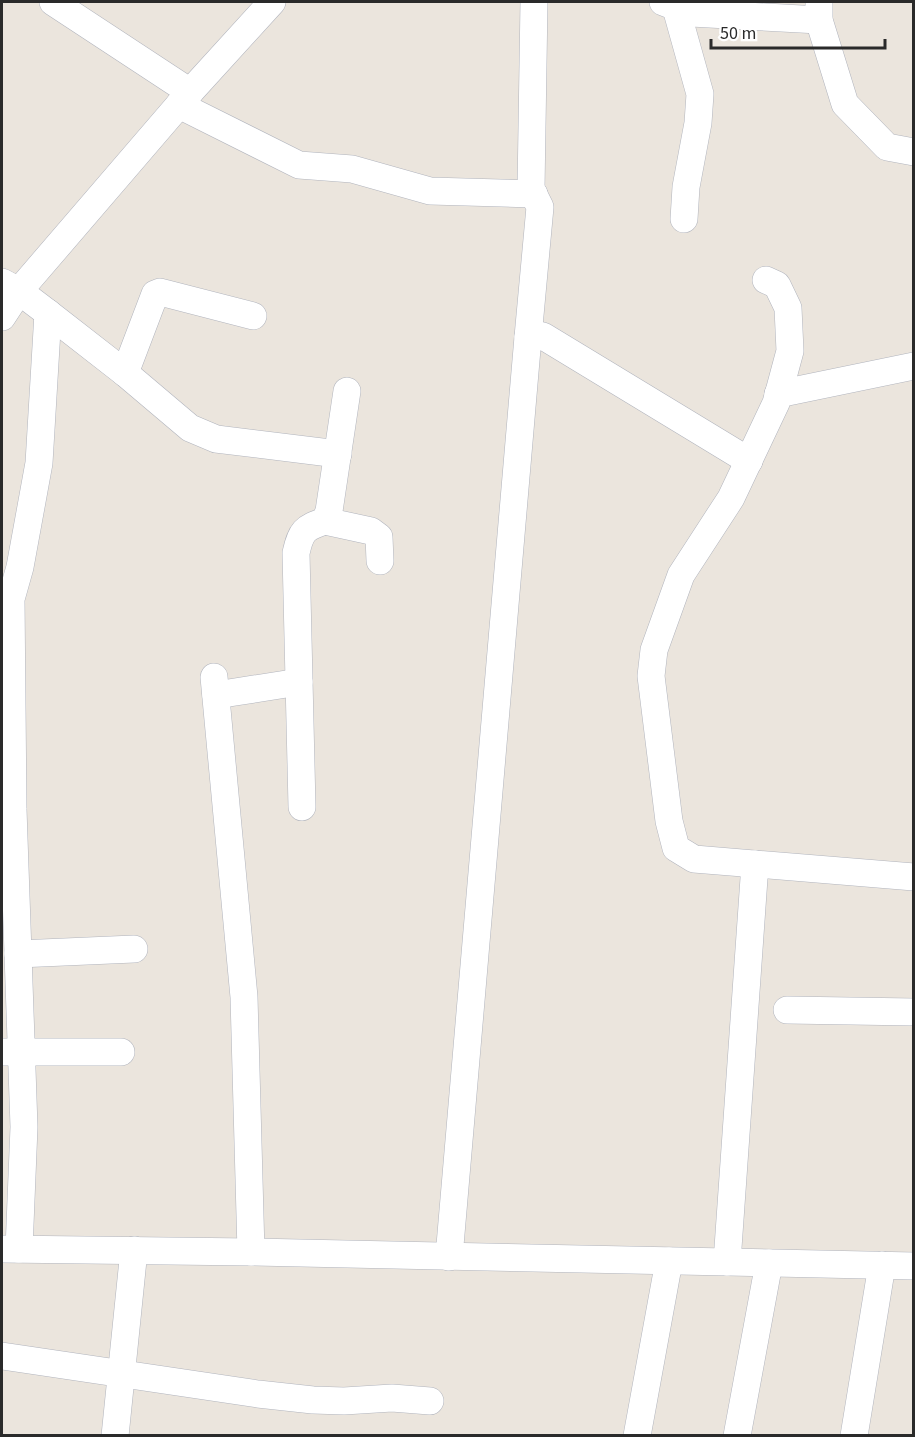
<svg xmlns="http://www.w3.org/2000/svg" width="915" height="1437" font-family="'Source Sans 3',sans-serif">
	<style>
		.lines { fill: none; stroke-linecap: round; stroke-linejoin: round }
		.minor-casing { stroke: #b1b4bd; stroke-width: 28 }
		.minor { stroke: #fff; stroke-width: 27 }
	</style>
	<rect width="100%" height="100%" fill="#ebe5dd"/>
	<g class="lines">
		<g class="minor-casing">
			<g id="minor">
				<path d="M53 2 190 92"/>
				<path d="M663 2 691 13 819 20"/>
				<path d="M819 2V20L845 104 887 147 914 152"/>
				<path d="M676 8 700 94 698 123 686 187 684 219"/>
				<path d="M179 105 299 165 352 169 430 191 534 194"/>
				<path d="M766 280 777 285 788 308 790 351 776 403 731 498 681 575 654 650 651 676 669 821 676 848 694 859 914 877"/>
				<path d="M2 282 19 291 48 313 125 373 190 428 216 439 338 454"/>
				<path d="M2 317 19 291 190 92 272 2"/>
				<path d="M528 337 540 207 531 189 534 2"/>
				<path d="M125 373 155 294 160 292 253 316"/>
				<path d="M778 394 914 366"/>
				<path d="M325 521 371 531 379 537 380 561"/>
				<path d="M214 677 244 997 251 1252"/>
				<path d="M216 695 299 682"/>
				<path d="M302 807 296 553C301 531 304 528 325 521L329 511 347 391"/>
				<path d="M18 954 134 949"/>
				<path d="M787 1010 914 1012"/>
				<path d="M2 1052H121"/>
				<path d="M3 1249 251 1252 914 1266"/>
				<path d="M19 1249 24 1127 13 809 11 599 20 567 39 463 48 313"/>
				<path d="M449 1257 528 337 535 334 543 336 749 461"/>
				<path d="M727 1262 755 864"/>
				<path d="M2 1356 258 1394 313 1400 344 1401 392 1398 430 1401"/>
				<path d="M115 1436 134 1250"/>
				<path d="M637 1436 669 1261"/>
				<path d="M737 1436 769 1263"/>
				<path d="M854 1436 882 1265"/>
			</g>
		</g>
		<use href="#minor" class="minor"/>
	</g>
	<rect width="915" height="1437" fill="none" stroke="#2a2a2a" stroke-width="6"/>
	<path d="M711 39v9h174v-9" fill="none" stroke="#2a2a2a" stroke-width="3"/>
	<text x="720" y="39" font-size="18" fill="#2a2a2a" stroke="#ffffff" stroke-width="4.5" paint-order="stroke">50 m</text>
</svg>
